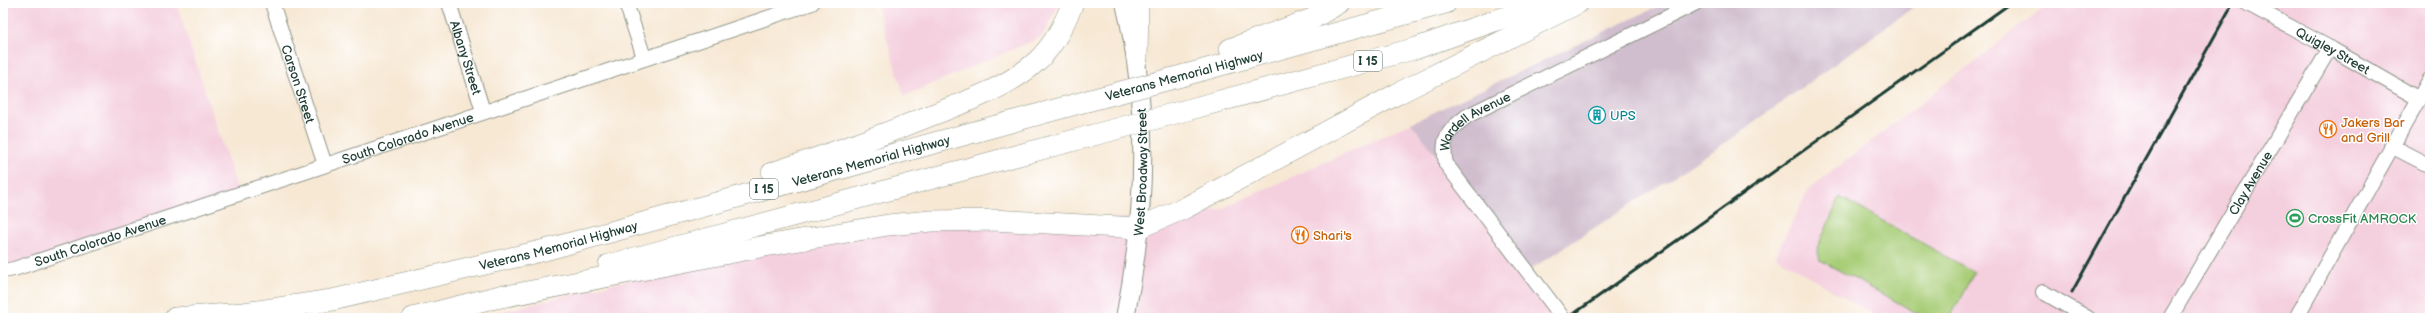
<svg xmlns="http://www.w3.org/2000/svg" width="2433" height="321" font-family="'Balsamiq Sans',sans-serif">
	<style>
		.built { fill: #f4cfde }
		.industrial { fill: #d0bdce }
		.green { fill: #a8cd77; stroke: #648556 }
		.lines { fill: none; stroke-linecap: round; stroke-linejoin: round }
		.minor-casing { stroke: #8b9284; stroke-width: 16 }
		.major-casing { stroke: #8b9284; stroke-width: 20 }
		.highway-casing { stroke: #8b9284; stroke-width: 22 }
		.minor { stroke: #fff; stroke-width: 14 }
		.major { stroke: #fff; stroke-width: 18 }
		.highway { stroke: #fff; stroke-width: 21 }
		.rail { stroke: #1f3d34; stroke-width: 3 }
		.highway-bridge-casing { stroke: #8b9284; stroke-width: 22; stroke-linecap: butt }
		.highway-bridge { stroke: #fff; stroke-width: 21 }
		.labels { text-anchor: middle; stroke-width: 3; stroke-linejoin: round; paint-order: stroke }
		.shield { fill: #fff; stroke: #627771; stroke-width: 1 }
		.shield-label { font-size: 12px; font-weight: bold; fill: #1f3d34 }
		.street-label { font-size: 13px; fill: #1f3d34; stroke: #fff }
		.culture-label { font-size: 13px; fill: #0d838f; stroke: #fff; text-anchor: start }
		.food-label { font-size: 13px; fill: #c56008; stroke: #fff; text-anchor: start }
		.leisure-label { font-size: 13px; fill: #27864d; stroke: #fff; text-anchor: start }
	</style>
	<rect width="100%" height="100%" fill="#fff"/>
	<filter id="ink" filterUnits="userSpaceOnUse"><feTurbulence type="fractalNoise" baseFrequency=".025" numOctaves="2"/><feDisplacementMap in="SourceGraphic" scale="8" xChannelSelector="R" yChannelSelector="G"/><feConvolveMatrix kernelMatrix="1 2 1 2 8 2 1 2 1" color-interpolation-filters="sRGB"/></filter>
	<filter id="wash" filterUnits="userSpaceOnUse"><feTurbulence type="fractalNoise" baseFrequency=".012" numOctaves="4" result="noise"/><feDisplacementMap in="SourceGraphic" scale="16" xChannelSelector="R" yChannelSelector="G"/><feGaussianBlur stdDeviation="0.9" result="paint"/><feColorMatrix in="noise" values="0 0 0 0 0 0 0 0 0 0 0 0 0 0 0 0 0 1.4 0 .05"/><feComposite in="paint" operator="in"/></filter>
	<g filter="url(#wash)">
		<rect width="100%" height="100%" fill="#f7e8d4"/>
		<g class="built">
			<path d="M3 3H176L239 194 3 271Z"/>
			<path d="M876 3H1060L1042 37 904 96Z"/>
			<path d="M2050 3H2430V318H1879L1775 256 1808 190Z"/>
			<path d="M1411 123 1563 318H476L765 246 888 225 1166 217 1219 210Z"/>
		</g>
		<path class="industrial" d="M1665 3H1919L1734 137 1528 271 1411 123Z"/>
		<path class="green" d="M1840 197 1974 272 1950 318H1926L1820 260 1817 248Z"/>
	</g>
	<g filter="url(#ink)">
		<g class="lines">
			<g class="minor-casing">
				<g id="minor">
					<path id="s1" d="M272 3 325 165"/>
					<path id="s2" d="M449 3 483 111"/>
					<path d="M626 3 644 57"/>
					<path id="s3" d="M2246 3 2330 48 2419 99"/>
					<path d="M2391 146 2430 166"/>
					<path id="s4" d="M3 271 14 269 812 3"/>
					<path d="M2043 292 2088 318"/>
					<path id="s5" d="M1563 318 1446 164C1441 138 1447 132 1467 116L1696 3"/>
					<path id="s6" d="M2170 318 2330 48"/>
					<path d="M2296 318 2430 79"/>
				</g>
			</g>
			<g class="major-casing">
				<g id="major">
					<path id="s7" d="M1125 318C1146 214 1150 107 1125 3"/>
				</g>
			</g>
			<g class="highway-casing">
				<g id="highway">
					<path d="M1230 49 1312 19 1339 3"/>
					<path d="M1137 59 1138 3"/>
					<path d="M1185 75 1446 3"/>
					<path d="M1187 110 1417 48 1546 3"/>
					<path d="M772 173C828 155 883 135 937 113 971 100 1009 86 1036 62 1054 46 1064 24 1073 3"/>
					<path d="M609 265 1090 136"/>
					<path d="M491 299 765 246 888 225 931 221 993 220 1138 228 1185 208 1397 94 1578 3"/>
					<path id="s8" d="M175 318 244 313 332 300 545 250 1087 101"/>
					<path d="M413 318 504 295"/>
				</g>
			</g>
			<use href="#minor" class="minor"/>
			<use href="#major" class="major"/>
			<use href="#highway" class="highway"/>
			<g class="rail">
				<path d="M2072 292 2233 3"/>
				<path d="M1568 318 2011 3"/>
			</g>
			<g class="highway-bridge-casing">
				<g id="highway-bridge">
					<path d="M1087 101 1185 75"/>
					<path d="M1090 136 1187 110"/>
				</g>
			</g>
			<use href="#highway-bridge" class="highway-bridge"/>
		</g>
	</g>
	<defs>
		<g id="building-ring" transform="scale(0.9)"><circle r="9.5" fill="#fff" stroke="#0f9aa8" stroke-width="1.5"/><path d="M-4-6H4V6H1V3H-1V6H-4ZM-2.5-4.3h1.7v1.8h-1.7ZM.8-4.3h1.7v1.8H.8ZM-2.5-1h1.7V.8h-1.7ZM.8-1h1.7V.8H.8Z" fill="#0f9aa8"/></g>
		<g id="restaurant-ring" transform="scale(0.9)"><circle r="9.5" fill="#fff" stroke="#e8710a" stroke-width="1.5"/><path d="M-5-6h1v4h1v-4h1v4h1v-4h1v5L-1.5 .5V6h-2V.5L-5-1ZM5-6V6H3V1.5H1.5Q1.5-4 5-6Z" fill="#e8710a"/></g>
		<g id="stadium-ring" transform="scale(0.9)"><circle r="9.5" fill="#fff" stroke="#2e9e5b" stroke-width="1.5"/><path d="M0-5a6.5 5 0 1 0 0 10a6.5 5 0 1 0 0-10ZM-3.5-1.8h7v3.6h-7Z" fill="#2e9e5b"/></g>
	</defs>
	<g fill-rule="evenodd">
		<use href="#building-ring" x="1597" y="115"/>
		<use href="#restaurant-ring" x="2328" y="129"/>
		<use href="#stadium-ring" x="2295" y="218"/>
		<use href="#restaurant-ring" x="1300" y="235"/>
	</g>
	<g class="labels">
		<g class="shield">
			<rect x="1354" y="51" width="28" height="20" rx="3"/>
			<rect x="750" y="179" width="28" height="20" rx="3"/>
		</g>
		<g class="shield-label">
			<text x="1368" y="65">I 15</text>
			<text x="764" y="193">I 15</text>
		</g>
		<g class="street-label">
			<text dy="5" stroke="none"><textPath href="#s3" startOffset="99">Quigley Street</textPath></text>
			<text dy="5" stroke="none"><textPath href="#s2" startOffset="57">Albany Street</textPath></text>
			<text transform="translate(1184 75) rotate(-15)" y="5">Veterans Memorial Highway</text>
			<text dy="5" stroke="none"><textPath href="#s1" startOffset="85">Carson Street</textPath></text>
			<text dy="5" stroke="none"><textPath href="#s5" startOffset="252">Wardell Avenue</textPath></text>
			<text dy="5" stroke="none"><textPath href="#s4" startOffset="426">South Colorado Avenue</textPath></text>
			<text dy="5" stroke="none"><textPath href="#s8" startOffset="715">Veterans Memorial Highway</textPath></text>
			<text dy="5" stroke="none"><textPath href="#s7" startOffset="147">West Broadway Street</textPath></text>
			<text dy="5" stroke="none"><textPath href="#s6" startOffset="157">Clay Avenue</textPath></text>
			<text dy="5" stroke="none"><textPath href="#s4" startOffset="102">South Colorado Avenue</textPath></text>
			<text dy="5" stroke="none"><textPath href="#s8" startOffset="391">Veterans Memorial Highway</textPath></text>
		</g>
		<g class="culture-label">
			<text x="1610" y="120">UPS</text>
		</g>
		<g class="food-label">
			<text x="2341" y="127">Jakers Bar<tspan x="2341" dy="15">and Grill</tspan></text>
			<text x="1313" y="240">Shari's</text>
		</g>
		<g class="leisure-label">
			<text x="2308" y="223">CrossFit AMROCK</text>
		</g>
	</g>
	<rect width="2433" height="321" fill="none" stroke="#fff" stroke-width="16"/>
</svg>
